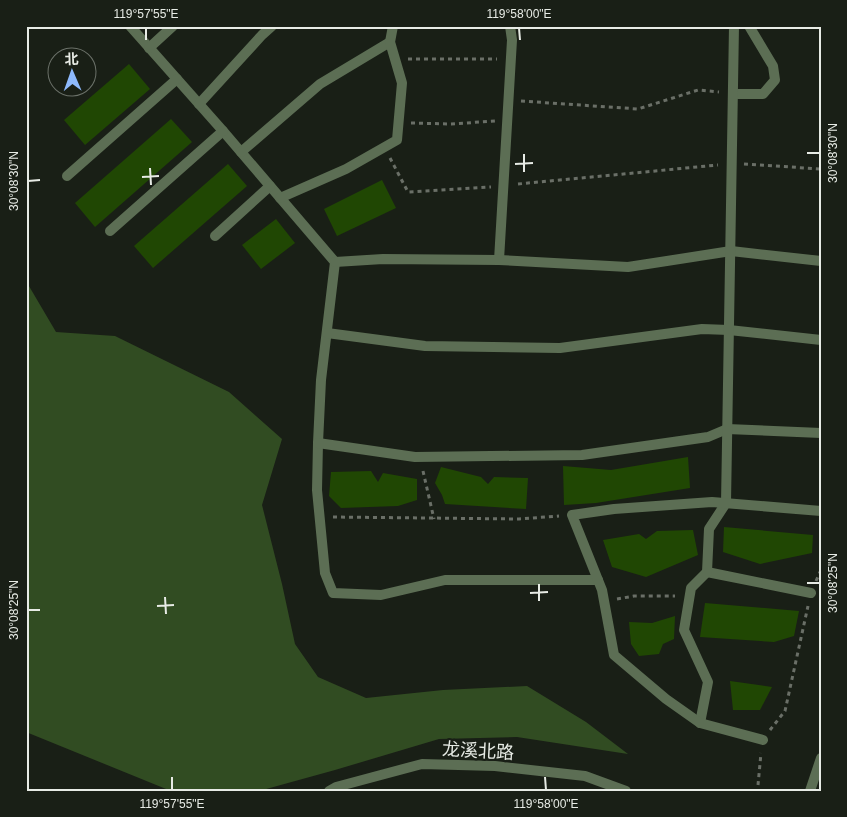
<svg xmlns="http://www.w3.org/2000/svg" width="847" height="817" font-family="Helvetica,'Noto Sans SC',sans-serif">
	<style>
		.green { fill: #314c22 }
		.building { fill: #204703 }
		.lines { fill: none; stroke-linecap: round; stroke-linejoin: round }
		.path { stroke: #6a6f67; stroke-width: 3; stroke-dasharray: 4 4; stroke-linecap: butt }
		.minor { stroke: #5c6e54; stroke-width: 10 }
		.tertiary { stroke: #5c6e54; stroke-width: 10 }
		.ticks { fill: none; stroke: #e7ebe5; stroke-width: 2 }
		.labels { text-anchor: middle; stroke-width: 4.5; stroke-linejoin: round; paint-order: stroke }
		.street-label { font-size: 18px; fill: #e7ebe5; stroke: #191f16 }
		.neatline { fill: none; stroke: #e7ebe5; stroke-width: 2 }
		.ticks-label { font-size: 12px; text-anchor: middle; fill: #e7ebe5 }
	</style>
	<rect width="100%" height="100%" fill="#191f16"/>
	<path class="green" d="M26 281 56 332 115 336 229 392 282 439 262 505 282 584 295 644 318 677 366 698 443 690 527 686 586 722 628 754 517 737 439 739 335 770 259 791H171L26 732Z"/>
	<g class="building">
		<path d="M129 64 150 89 85 145 64 120Z"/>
		<path d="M171 119 192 142 95 227 75 203Z"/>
		<path d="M228 164 247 186 153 268 134 246Z"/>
		<path d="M382 180 396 208 337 236 324 209Z"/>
		<path d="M276 219 295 243 261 269 242 245Z"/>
		<path d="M688 457 690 488 596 503 564 505 563 466 611 470Z"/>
		<path d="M441 467 481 477 488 484 494 477 528 478 526 509 445 504 442 495 435 483Z"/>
		<path d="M371 471 378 482 383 473 417 479V500L398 506 341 508 329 496 331 472Z"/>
		<path d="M724 527 813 535 812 553 760 564 723 552Z"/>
		<path d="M693 530 698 555 646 577 612 567 603 540 639 534 646 539 657 531Z"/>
		<path d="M705 603 799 611 794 636 774 642 700 637Z"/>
		<path d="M675 616 674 639 663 644 659 654 639 656 631 644 629 622 652 623Z"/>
		<path d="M730 681 772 687 760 710H733Z"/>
	</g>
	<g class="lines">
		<g class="path">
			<path d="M408 59H497"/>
			<path d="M521 101 638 109 698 90 719 92"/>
			<path d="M411 123 451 124 495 121"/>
			<path d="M390 158 408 192 491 187"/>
			<path d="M744 164 821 169"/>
			<path d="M518 184 718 165"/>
			<path d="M423 471 434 519"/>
			<path d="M333 517 519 519 559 516"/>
			<path d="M816 581 821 570"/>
			<path d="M617 599 634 596H675"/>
			<path d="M770 730 785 711 808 606"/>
			<path d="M758 785 761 753"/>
		</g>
		<g class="minor">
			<path d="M130 26 223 131 335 262 321 380 318 443 317 490 325 573 333 593 381 595 445 580H598"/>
			<path d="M149 48 173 26"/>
			<path d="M733 94H763L775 80 773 66 749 26"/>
			<path d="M199 104 262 35 272 26"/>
			<path d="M241 152 320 84 390 42"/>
			<path d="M67 176 177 79"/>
			<path d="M280 198 346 169 397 140 402 83 390 42 393 26"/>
			<path d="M110 231 223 131"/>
			<path d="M215 236 270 186"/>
			<path d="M499 260 512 40 510 26"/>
			<path d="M335 262 383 259 499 260 628 267 731 251 821 261"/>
			<path d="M327 333 425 346 560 348 702 329 729 330 821 340"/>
			<path d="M318 443 415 457 582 455 708 437 727 429 821 433"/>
			<path d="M707 572 811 593"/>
			<path d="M700 723 708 682 684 630 691 588 707 572 709 529 726 503 734 26"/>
			<path d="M763 740 700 723 666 699 614 655 602 590 572 515 614 509 712 502 821 511"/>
			<path d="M810 791 821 758"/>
		</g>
		<path class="tertiary" d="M329 791 336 787 422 764 495 766 585 776 626 791"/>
	</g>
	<path class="ticks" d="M146 28V40M519 28 520 40M807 153H820M524 154V172M515 164 533 163M150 168 151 185M142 177 159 176M28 181 40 180M807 583H820M539 584V601M530 593 548 592M165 597 166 614M157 606 174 605M28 610H40M172 777V790M545 777 546 790"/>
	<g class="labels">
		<g class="street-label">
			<text transform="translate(478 751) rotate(3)" y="6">龙溪北路</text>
		</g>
	</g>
	<rect width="847" height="817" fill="none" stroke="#191f16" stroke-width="55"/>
	<g transform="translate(72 72) rotate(358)"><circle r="24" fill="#191f16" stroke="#6b7169"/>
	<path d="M0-4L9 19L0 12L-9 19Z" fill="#8db9fc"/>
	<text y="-8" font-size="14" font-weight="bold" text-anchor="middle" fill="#e7ebe5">北</text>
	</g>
	<rect x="28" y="28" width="792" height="762" class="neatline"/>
	<g class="ticks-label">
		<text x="146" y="18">119°57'55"E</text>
		<text x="519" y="18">119°58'00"E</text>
		<text transform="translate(833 153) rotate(-90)" y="4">30°08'30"N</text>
		<text transform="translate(14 181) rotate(-90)" y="4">30°08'30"N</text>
		<text transform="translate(833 583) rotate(-90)" y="4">30°08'25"N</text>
		<text transform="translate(14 610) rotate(-90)" y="4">30°08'25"N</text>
		<text x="172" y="808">119°57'55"E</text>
		<text x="546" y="808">119°58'00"E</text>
	</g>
</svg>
